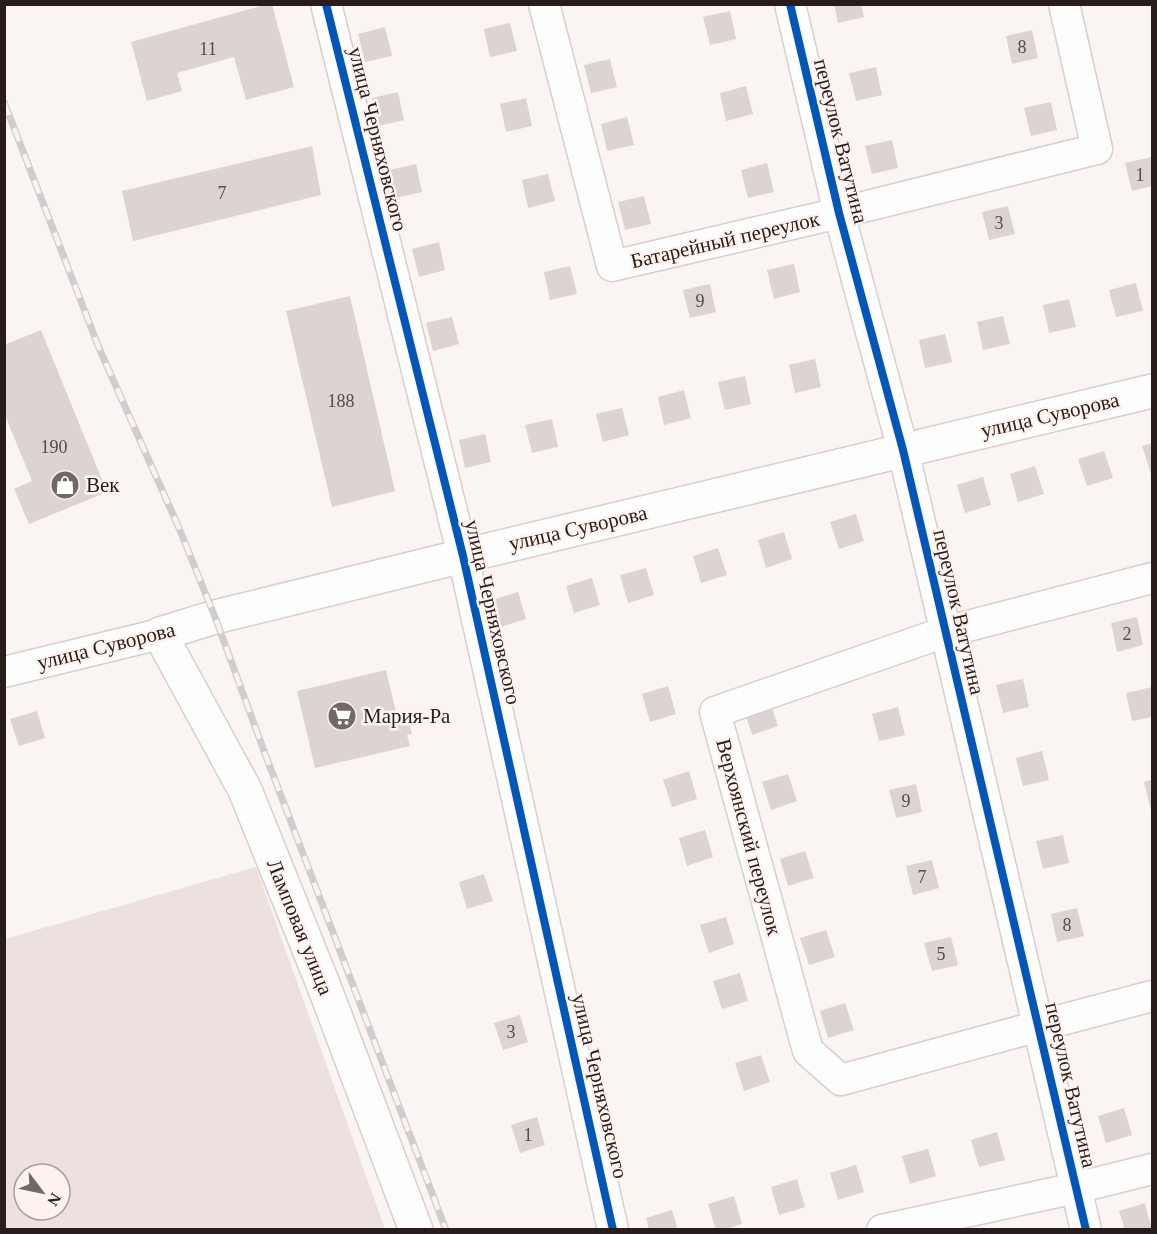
<svg xmlns="http://www.w3.org/2000/svg" width="1157" height="1234" font-family="'Times New Roman',serif">
	<style>
		.built { fill: #ede1df; fill-rule: evenodd }
		.building { fill: #dcd4d2 }
		.lines { fill: none; stroke-linecap: round; stroke-linejoin: round }
		.minor-casing { stroke: #d7cfcd; stroke-width: 33 }
		.major-casing { stroke: #d7cfcd; stroke-width: 36 }
		.minor { stroke: #fefdfd; stroke-width: 30 }
		.major { stroke: #fefdfd; stroke-width: 33 }
		.rail-casing { stroke: #d0cdcd; stroke-width: 7 }
		.rail { stroke: #fef2ef; stroke-width: 4.5; stroke-dasharray: 14; stroke-linecap: butt }
		.cycleway-casing { stroke: #fef2ef; stroke-width: 11 }
		.cycleway { stroke: #0057b8; stroke-width: 8 }
		.labels { text-anchor: middle; stroke-width: 5; stroke-linejoin: round; paint-order: stroke }
		.number-label { font-size: 18px; fill: #554b49 }
		.street-label { font-size: 21px; fill: #281d1b; stroke: #fef2ef }
		.poi-label { font-size: 21px; fill: #281d1b; stroke: #fef2ef; text-anchor: start }
	</style>
	<rect width="100%" height="100%" fill="#faf4f2"/>
	<path class="built" d="M256 867 385 1229H5V939ZM24 1174H60V1210H24Z"/>
	<g class="building">
		<path d="M268 4H272L294 87 246 100 234 57 177 73 182 91 147 101 131 42Z"/>
		<path d="M834 4H861L864 17 838 23Z"/>
		<path d="M730 11 736 39 710 45 703 17Z"/>
		<path d="M510 23 517 51 490 57 484 29Z"/>
		<path d="M385 27 392 56 365 62 358 34Z"/>
		<path d="M1032 30 1038 58 1012 64 1006 36Z"/>
		<path d="M610 59 617 87 591 93 584 65Z"/>
		<path d="M876 67 882 95 856 101 849 73Z"/>
		<path d="M746 86 753 114 726 121 720 93Z"/>
		<path d="M398 92 404 120 378 126 372 98Z"/>
		<path d="M526 98 532 126 506 132 500 104Z"/>
		<path d="M1051 102 1057 130 1031 136 1024 108Z"/>
		<path d="M627 117 634 145 607 151 601 124Z"/>
		<path d="M892 140 898 168 872 174 865 146Z"/>
		<path d="M312 146 321 195 133 241 122 191Z"/>
		<path d="M1152 157V186L1132 191 1125 163Z"/>
		<path d="M767 163 774 192 748 198 741 170Z"/>
		<path d="M416 164 422 192 396 198 389 170Z"/>
		<path d="M548 174 555 201 528 208 522 180Z"/>
		<path d="M644 196 651 224 625 230 618 202Z"/>
		<path d="M1008 206 1015 234 989 240 982 212Z"/>
		<path d="M439 242 445 270 419 277 412 249Z"/>
		<path d="M794 264 800 292 774 299 767 270Z"/>
		<path d="M570 266 577 294 550 300 544 272Z"/>
		<path d="M1136 283 1143 311 1116 317 1109 290Z"/>
		<path d="M710 284 716 312 690 318 683 290Z"/>
		<path d="M350 296 395 491 332 507 286 311Z"/>
		<path d="M1069 299 1076 327 1049 333 1043 305Z"/>
		<path d="M1003 316 1010 344 983 350 977 322Z"/>
		<path d="M452 317 459 344 433 351 426 323Z"/>
		<path d="M41 330 107 492 29 524 14 489 32 481 4 413 6 404 4 345Z"/>
		<path d="M945 334 952 362 925 368 919 340Z"/>
		<path d="M815 359 821 387 795 393 789 365Z"/>
		<path d="M745 376 751 404 725 410 718 382Z"/>
		<path d="M684 390 691 418 664 425 658 397Z"/>
		<path d="M622 408 629 435 603 442 596 414Z"/>
		<path d="M552 419 558 447 532 453 525 425Z"/>
		<path d="M485 434 491 462 465 468 459 440Z"/>
		<path d="M1152 443V473L1151 474 1142 446Z"/>
		<path d="M1104 451 1113 478 1087 486 1078 459Z"/>
		<path d="M1035 466 1044 494 1018 502 1010 474Z"/>
		<path d="M983 477 991 505 965 513 957 485Z"/>
		<path d="M856 514 864 541 839 549 830 522Z"/>
		<path d="M784 532 792 559 766 568 758 540Z"/>
		<path d="M718 548 727 575 701 583 693 556Z"/>
		<path d="M646 568 654 595 628 603 620 575Z"/>
		<path d="M592 578 600 605 574 613 566 586Z"/>
		<path d="M518 592 526 619 501 627 492 600Z"/>
		<path d="M1137 617 1143 645 1117 652 1111 623Z"/>
		<path d="M386 670 399 725 409 723 412 734 407 735 410 746 315 768 297 691Z"/>
		<path d="M1023 679 1029 707 1003 713 996 685Z"/>
		<path d="M668 686 676 714 650 722 642 694Z"/>
		<path d="M1152 687V717L1132 721 1126 693Z"/>
		<path d="M769 699 778 726 752 735 743 707Z"/>
		<path d="M898 707 905 735 879 741 872 714Z"/>
		<path d="M37 711 45 738 19 746 10 719Z"/>
		<path d="M1042 751 1049 780 1023 786 1016 758Z"/>
		<path d="M689 771 697 799 672 807 663 780Z"/>
		<path d="M788 774 797 801 771 810 762 782Z"/>
		<path d="M1152 780V814L1144 782Z"/>
		<path d="M916 784 922 812 896 818 889 790Z"/>
		<path d="M705 830 713 857 687 866 679 838Z"/>
		<path d="M1063 835 1069 863 1043 869 1036 841Z"/>
		<path d="M805 851 814 878 788 886 780 859Z"/>
		<path d="M932 860 939 888 913 895 906 866Z"/>
		<path d="M484 874 493 901 467 909 459 882Z"/>
		<path d="M1077 908 1084 936 1057 942 1051 914Z"/>
		<path d="M726 917 734 944 709 953 700 925Z"/>
		<path d="M826 930 835 957 809 965 800 938Z"/>
		<path d="M951 937 958 965 932 971 924 943Z"/>
		<path d="M740 973 748 1001 722 1009 713 981Z"/>
		<path d="M845 1003 854 1030 828 1038 820 1011Z"/>
		<path d="M520 1015 528 1042 503 1050 494 1023Z"/>
		<path d="M761 1055 770 1082 744 1091 735 1063Z"/>
		<path d="M1124 1108 1132 1135 1106 1143 1098 1116Z"/>
		<path d="M537 1117 545 1145 520 1153 511 1125Z"/>
		<path d="M997 1132 1005 1160 979 1167 971 1140Z"/>
		<path d="M928 1149 936 1176 910 1184 902 1156Z"/>
		<path d="M856 1165 864 1192 838 1200 830 1173Z"/>
		<path d="M797 1179 805 1207 779 1215 771 1187Z"/>
		<path d="M734 1196 742 1224 722 1230H716L708 1204Z"/>
		<path d="M1145 1203 1152 1230H1125L1119 1211Z"/>
		<path d="M672 1210 678 1230H649L646 1218Z"/>
	</g>
	<g class="lines">
		<g class="minor-casing">
			<g id="minor">
				<path d="M326 4 463 556 613 1230"/>
				<path d="M544 4 612 266 839 213 1097 149 1064 4"/>
				<path d="M790 4 839 213 903 450 1086 1230"/>
				<path d="M1152 578 945 632 715 712 808 1051 841 1080 1039 1026 1152 996"/>
				<path d="M4 672 160 634"/>
				<path d="M882 1230 1076 1188 1152 1169"/>
			</g>
		</g>
		<g class="major-casing">
			<path id="major" d="M416 1230 325 989 245 790 160 634 215 617 463 556 1152 391"/>
		</g>
		<use href="#minor" class="minor"/>
		<use href="#major" class="major"/>
		<g class="rail-casing">
			<path id="rail" d="M4 102 99 348 179 528 215 617 264 751 446 1230"/>
		</g>
		<use href="#rail" class="rail"/>
		<g class="cycleway-casing">
			<g id="cycleway">
				<path d="M326 4 463 556 613 1230"/>
				<path d="M790 4 839 213 903 450 1086 1230"/>
			</g>
		</g>
		<use href="#cycleway" class="cycleway"/>
	</g>
	<defs>
		<g id="shop-disc" transform="scale(1.5)"><circle r="9.5" fill="#726866" stroke="#fef2ef"/><path d="M-5-2.5h2.3a2.7 3.5 0 0 1 5.4 0H5L5.5 6h-11ZM-1.5-2.5h3a1.5 2.3 0 0 0-3 0Z" fill="#fff"/></g>
		<g id="supermarket-disc" transform="scale(1.5)"><circle r="9.5" fill="#726866" stroke="#fef2ef"/><path d="M-6-5.5h2.5l.6 2H6L4.5 2H-2.5L-4.4-4H-6ZM-1.5 3.2a1.3 1.3 0 1 0 .1 0ZM3 3.2a1.3 1.3 0 1 0 .1 0Z" fill="#fff"/></g>
	</defs>
	<g fill-rule="evenodd">
		<use href="#shop-disc" x="65" y="485"/>
		<use href="#supermarket-disc" x="342" y="716"/>
	</g>
	<g class="labels">
		<g class="number-label">
			<text x="1022" y="53">8</text>
			<text x="208" y="55">11</text>
			<text x="1140" y="181">1</text>
			<text x="222" y="199">7</text>
			<text x="999" y="229">3</text>
			<text x="700" y="307">9</text>
			<text x="341" y="407">188</text>
			<text x="54" y="453">190</text>
			<text x="1127" y="640">2</text>
			<text x="906" y="807">9</text>
			<text x="922" y="883">7</text>
			<text x="1067" y="931">8</text>
			<text x="941" y="960">5</text>
			<text x="511" y="1038">3</text>
			<text x="528" y="1141">1</text>
		</g>
		<g class="street-label">
			<text transform="translate(378 139) rotate(76)" y="7">улица Черняховского</text>
			<text transform="translate(841 141) rotate(76)" y="7">переулок Ватутина</text>
			<text transform="translate(725 240) rotate(-13)" y="7">Батарейный переулок</text>
			<text transform="translate(1050 415) rotate(-13)" y="7">улица Суворова</text>
			<text transform="translate(578 528) rotate(-13)" y="7">улица Суворова</text>
			<text transform="translate(493 612) rotate(77)" y="7">улица Черняховского</text>
			<text transform="translate(959 612) rotate(77)" y="7">переулок Ватутина</text>
			<text transform="translate(106 646) rotate(-14)" y="7">улица Суворова</text>
			<text transform="translate(749 837) rotate(75)" y="7">Верхоянский переулок</text>
			<text transform="translate(300 927) rotate(68)" y="7">Ламповая улица</text>
			<text transform="translate(1071 1085) rotate(77)" y="7">переулок Ватутина</text>
			<text transform="translate(600 1086) rotate(77)" y="7">улица Черняховского</text>
		</g>
		<g class="poi-label">
			<text x="86" y="492">Век</text>
			<text x="363" y="723">Мария-Ра</text>
		</g>
	</g>
	<rect width="1157" height="1234" fill="none" stroke="#281d1b" stroke-width="12"/>
	<g transform="translate(42 1192) rotate(122)"><circle r="28" fill="#fef2ef" stroke="#a89d9a" stroke-width="1.5"/>
	<path d="M0-4.5L10 22L0 15L-10 22Z" fill="#726866"/>
	<text y="-9" font-size="16" font-weight="bold" text-anchor="middle" fill="#281d1b">N</text>
	</g>
</svg>
